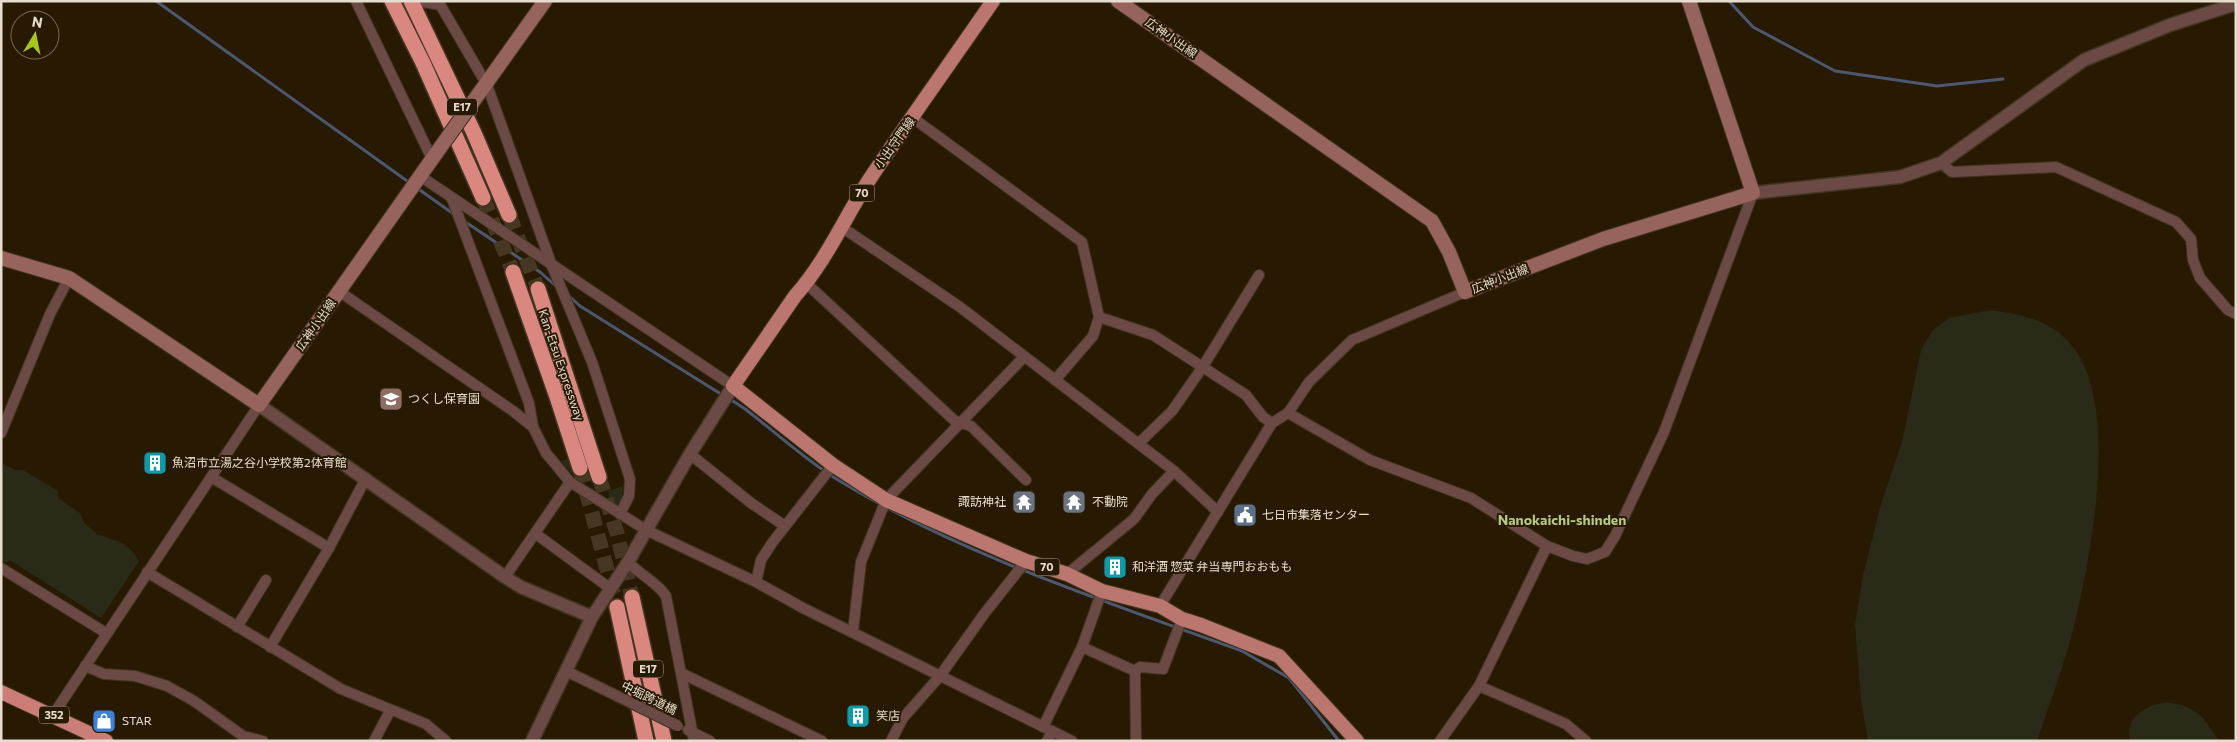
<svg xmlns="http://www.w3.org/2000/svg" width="2237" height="742" font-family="Commissioner,'Noto Sans JP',sans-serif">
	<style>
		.green { fill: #292a17 }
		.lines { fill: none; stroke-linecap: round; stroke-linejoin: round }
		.stream { stroke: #4b5870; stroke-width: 3 }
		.motorway-tunnel { stroke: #453721; stroke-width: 15; stroke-dasharray: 15 8; stroke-linecap: butt }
		.minor-casing { stroke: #43351f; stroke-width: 12 }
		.tertiary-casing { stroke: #43351f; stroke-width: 15 }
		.secondary-casing { stroke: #43351f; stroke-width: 16 }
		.primary-casing { stroke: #43351f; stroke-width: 16 }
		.trunk-casing { stroke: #43351f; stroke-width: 16 }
		.motorway-casing { stroke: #43351f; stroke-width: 18 }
		.minor { stroke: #6b4a46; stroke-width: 10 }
		.tertiary { stroke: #6b4a46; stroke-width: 12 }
		.secondary { stroke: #97635d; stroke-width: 14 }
		.primary { stroke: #ba766f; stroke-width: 14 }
		.trunk { stroke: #ca7e77; stroke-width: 14 }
		.motorway { stroke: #d9877f; stroke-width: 15 }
		.minor-bridge-casing { stroke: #43351f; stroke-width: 12; stroke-linecap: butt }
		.secondary-bridge-casing { stroke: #43351f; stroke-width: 16; stroke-linecap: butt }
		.minor-bridge { stroke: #6b4a46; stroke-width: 10 }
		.secondary-bridge { stroke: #97635d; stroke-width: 14 }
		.labels { text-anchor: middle; stroke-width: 4; stroke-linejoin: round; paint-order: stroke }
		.shield { fill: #281a02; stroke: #aea291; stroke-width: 1 }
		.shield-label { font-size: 11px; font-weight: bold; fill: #e7ddce }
		.street-label { font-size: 12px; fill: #e7ddce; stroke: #281a02 }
		.poi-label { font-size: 12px; fill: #e7ddce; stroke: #281a02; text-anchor: start }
		.neighbourhood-label { font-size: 14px; font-weight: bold; fill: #b7ca7f; stroke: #281a02 }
	</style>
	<rect width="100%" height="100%" fill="#281a02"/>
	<g class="green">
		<path d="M1990 310C2019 314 2048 319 2069 342 2121 398 2092 550 2076 618 2066 660 2051 700 2037 741H1868L1861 700 1855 625 1863 575 1881 504 1902 442 1921 350 1932 331 1949 318Z"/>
		<path d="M568 459 571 469 576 468 579 481 560 461Z"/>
		<path d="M1 463 15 470H23L58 491V498L80 513 84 523 97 534 123 543 134 553 139 561 101 618 10 560 6 563 1 560Z"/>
		<path d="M623 486 622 500 617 505 611 503 608 491Z"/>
		<path d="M2166 702C2198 707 2201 714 2219 741H2130C2125 716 2145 706 2166 702Z"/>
	</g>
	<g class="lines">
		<g class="stream">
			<path d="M156 1 410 183"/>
			<path d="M1729 1 1753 27 1835 71 1937 86 2003 79"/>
			<path d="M417 188 455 215"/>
			<path d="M464 221 540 272 557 287"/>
			<path d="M568 295 580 306 724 396"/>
			<path d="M730 399 745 409C774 431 808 462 838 480 961 555 1107 602 1242 651L1289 678 1339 741"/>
		</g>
		<g class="motorway-tunnel">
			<path d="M483 198 513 272"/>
			<path d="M509 215 538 289"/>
			<path d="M580 468 617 607"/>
			<path d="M599 477 617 533 632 597"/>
		</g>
		<g class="minor-casing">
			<g id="minor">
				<path d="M356 1 432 159"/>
				<path d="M418 1 440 5"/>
				<path d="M438 1 487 85 552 266 592 362 630 479 629 496 620 514"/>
				<path d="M913 118 1082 242 1099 317 1093 336 1055 380"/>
				<path d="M1941 163 1952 172 2056 167 2176 222 2191 239 2193 260 2200 278 2228 310 2236 314"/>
				<path d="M420 176 733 386"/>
				<path d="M452 199 529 403 533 427"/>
				<path d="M843 228 960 307 1174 471 1218 512"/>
				<path d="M806 283 955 421 971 426 1026 480"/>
				<path d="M340 292 513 411 533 427 546 453 570 482 646 530 756 582 803 608 1072 741"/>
				<path d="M1099 317 1153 335 1246 395 1263 417 1272 423"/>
				<path d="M1288 413 1370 460 1471 498 1547 546 1573 556 1587 559 1605 552 1615 536 1664 432 1753 193"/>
				<path d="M1 433 50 314 69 278"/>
				<path d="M1139 443 1172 411 1202 368 1259 275"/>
				<path d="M690 454 751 503 785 526"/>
				<path d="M211 477 329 548"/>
				<path d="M536 534 611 589"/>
				<path d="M628 562C640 575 657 582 666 596L694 741"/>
				<path d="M1 568 106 633"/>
				<path d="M147 572 341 689 426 724 446 741"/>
				<path d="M1067 574 1134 519 1152 494 1174 471"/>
				<path d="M505 577 570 482"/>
				<path d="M756 582 761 560 772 543 833 465"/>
				<path d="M1160 606 1272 423 1288 413 1309 382 1352 340 1465 292"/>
				<path d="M237 627 266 580"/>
				<path d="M853 631 861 562 886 500 1024 357"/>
				<path d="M270 647 329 548 366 478"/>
				<path d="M1082 647 1135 671 1136 741"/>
				<path d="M85 666 104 674 135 676 167 686 194 701 243 736 263 741"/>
				<path d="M566 671 609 692"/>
				<path d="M1135 671 1140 667 1163 669 1182 619"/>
				<path d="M681 673 822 741"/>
				<path d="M1479 686 1566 724 1586 741"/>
				<path d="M53 715 259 405"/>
				<path d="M1043 727 1082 647 1102 591"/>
				<path d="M688 730 710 741"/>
				<path d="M374 741 390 711"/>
				<path d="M891 741 903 718 940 676 984 614 1026 561"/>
				<path d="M1047 741 1052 731"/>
				<path d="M1440 741 1479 686 1547 546"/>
			</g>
		</g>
		<g class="tertiary-casing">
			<g id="tertiary">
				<path d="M1753 193 1900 177 1941 163 2084 60 2170 25 2236 4"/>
				<path d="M259 405 505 577 521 587 592 617"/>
				<path d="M532 741 592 617 628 562 690 454 733 386"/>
			</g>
		</g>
		<g class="secondary-casing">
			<g id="secondary">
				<path d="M1118 1 1432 221 1449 252 1465 292 1603 239 1753 193 1689 1"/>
				<path d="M480 92 545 1"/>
				<path d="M1 258 69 278 259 405 437 152"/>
			</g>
		</g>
		<g class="primary-casing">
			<path id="primary" d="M993 1C953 59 912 116 873 174 846 214 828 259 795 296L733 386 833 465 886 500 1026 561 1067 574 1102 591 1160 606 1182 619 1201 625 1279 656 1357 741"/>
		</g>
		<g class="trunk-casing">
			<path id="trunk" d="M1 692 106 741"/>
		</g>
		<g class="motorway-casing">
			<g id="motorway">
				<path d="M392 1 423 63 483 198"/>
				<path d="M411 1 474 133 509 215"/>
				<path d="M513 272 557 397 580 468"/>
				<path d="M538 289 599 477"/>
				<path d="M632 597 664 741"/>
				<path d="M617 607 646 741"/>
			</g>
		</g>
		<use href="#minor" class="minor"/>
		<use href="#tertiary" class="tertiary"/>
		<use href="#secondary" class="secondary"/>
		<use href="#primary" class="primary"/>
		<use href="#trunk" class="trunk"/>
		<use href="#motorway" class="motorway"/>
		<g class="minor-bridge-casing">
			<path id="minor-bridge" d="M609 692 678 726"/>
		</g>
		<g class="secondary-bridge-casing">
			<path id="secondary-bridge" d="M437 152 480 92"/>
		</g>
		<use href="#minor-bridge" class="minor-bridge"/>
		<use href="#secondary-bridge" class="secondary-bridge"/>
	</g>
	<defs>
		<g id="school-square" transform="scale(1.25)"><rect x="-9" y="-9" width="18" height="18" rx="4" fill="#8d6e63" stroke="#281a02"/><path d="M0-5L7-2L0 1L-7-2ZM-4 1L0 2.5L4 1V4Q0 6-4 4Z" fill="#fff"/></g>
		<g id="building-square" transform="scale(1.25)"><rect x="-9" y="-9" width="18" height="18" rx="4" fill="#0f9aa8" stroke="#281a02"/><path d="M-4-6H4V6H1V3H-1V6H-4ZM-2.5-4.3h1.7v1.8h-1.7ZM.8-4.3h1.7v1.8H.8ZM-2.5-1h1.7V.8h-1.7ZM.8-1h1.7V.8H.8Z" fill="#fff"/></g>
		<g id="temple-square" transform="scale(1.25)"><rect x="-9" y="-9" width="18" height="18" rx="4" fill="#6b7280" stroke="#281a02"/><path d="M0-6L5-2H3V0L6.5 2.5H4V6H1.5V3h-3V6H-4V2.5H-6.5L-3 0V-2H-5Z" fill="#fff"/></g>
		<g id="civic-square" transform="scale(1.25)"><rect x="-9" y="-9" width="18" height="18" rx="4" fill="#5c6f8a" stroke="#281a02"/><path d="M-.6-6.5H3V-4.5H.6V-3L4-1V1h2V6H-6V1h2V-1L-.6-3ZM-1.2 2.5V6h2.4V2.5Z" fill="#fff"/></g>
		<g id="shop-square" transform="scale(1.25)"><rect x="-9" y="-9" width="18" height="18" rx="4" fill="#3f7fe0" stroke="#281a02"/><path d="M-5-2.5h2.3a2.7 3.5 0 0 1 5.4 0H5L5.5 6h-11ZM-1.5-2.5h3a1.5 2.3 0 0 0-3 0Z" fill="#fff"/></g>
	</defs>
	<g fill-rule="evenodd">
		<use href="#school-square" x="391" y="399"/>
		<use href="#building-square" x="155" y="463"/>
		<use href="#temple-square" x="1024" y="502"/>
		<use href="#temple-square" x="1074" y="502"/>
		<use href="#civic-square" x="1245" y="515"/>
		<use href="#building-square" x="1115" y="567"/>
		<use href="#building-square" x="858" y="716"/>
		<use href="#shop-square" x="104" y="721"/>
	</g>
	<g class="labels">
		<g class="shield">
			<rect x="447" y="98.5" width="30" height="17" rx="4"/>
			<rect x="849.5" y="184.5" width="25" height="17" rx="4"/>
			<rect x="1034.5" y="558.5" width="25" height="17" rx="4"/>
			<rect x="633" y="660.5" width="30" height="17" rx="4"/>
			<rect x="39" y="706.5" width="30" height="17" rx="4"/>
		</g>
		<g class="shield-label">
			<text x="462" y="111">E17</text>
			<text x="862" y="197">70</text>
			<text x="1047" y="571">70</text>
			<text x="648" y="673">E17</text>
			<text x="54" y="719">352</text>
		</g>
		<g class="street-label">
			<text transform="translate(1171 38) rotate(35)" y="4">広神小出線</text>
			<text transform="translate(895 143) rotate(-54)" y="4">小出守門線</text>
			<text transform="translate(1500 279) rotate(-21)" y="4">広神小出線</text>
			<text transform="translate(316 325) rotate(-55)" y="4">広神小出線</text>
			<text transform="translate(561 365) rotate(71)" y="4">Kan-Etsu Expressway</text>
			<text transform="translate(649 698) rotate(26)" y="4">中堀跨道橋</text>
		</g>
		<g class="poi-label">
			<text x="408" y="403">つくし保育園</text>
			<text x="172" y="467">魚沼市立湯之谷小学校第2体育館</text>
			<text x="1006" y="506" text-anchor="end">諏訪神社</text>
			<text x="1092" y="506">不動院</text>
			<text x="1262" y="519">七日市集落センター</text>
			<text x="1132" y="571">和洋酒 惣菜 弁当専門おおもも</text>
			<text x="876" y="720">笑店</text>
			<text x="122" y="725">STAR</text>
		</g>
		<g class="neighbourhood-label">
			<text x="1562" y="525">Nanokaichi-shinden</text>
		</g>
	</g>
	<rect width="2237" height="742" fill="none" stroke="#e7ddce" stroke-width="5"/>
	<g transform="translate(35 35) rotate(10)"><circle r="24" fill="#281a02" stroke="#746854"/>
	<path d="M0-4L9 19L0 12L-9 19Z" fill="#a9c71a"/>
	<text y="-8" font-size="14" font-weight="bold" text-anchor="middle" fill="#e7ddce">N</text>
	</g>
</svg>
